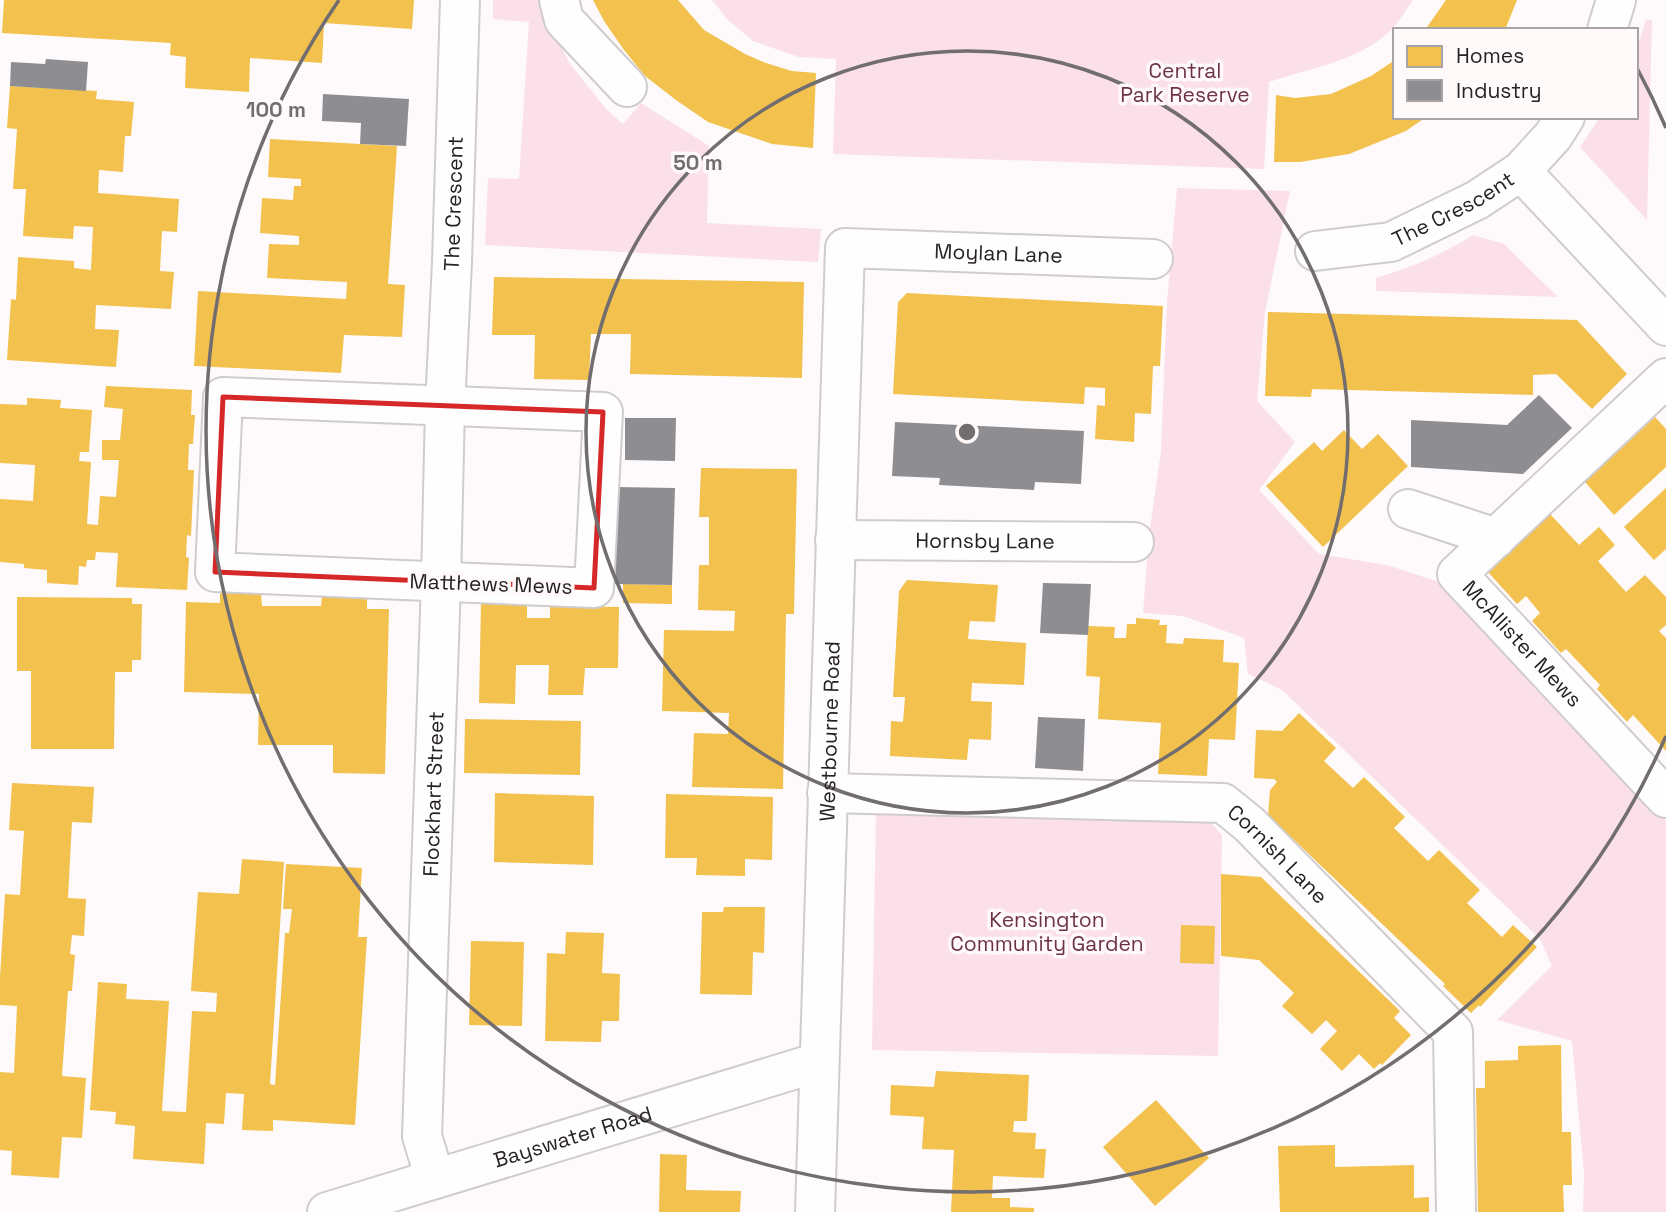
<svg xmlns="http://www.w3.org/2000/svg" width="1666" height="1212" font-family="'Space Grotesk',sans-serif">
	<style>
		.green { fill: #fbe0e9 }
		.homes { fill: #f2c14e }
		.industry { fill: #8d8d92 }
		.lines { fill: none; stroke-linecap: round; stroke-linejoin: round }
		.minor-casing { stroke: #d0cccd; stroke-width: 42 }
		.minor { stroke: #fffefe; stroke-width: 38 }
		.marked { fill: none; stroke: #d62828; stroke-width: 5; stroke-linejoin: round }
		.ring { fill: none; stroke: #726d6e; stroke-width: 3.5 }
		.labels { text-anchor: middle; stroke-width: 7; stroke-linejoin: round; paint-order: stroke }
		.park-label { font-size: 21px; fill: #6c324a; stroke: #fff9fa }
		.street-label { font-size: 21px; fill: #262122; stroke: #fff9fa }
		.centre { fill: #726d6e; stroke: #fff9fa; stroke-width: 3.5 }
		.ring-label { font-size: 21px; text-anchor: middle; font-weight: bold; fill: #726d6e; stroke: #fff9fa; stroke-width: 7; stroke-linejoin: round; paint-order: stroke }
	</style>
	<rect width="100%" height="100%" fill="#fefafb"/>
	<g class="green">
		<path d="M493 0H540L542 11 570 64 607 110 623 124 641 103 709 146 707 223 821 229 818 262 485 245 488 178 519 179 529 22 493 19Z"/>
		<path d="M712 0H1413C1406 10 1399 22 1390 31 1357 62 1310 68 1269 82L1264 169 833 154 836 59 799 57 753 41 728 20Z"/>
		<path d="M1646 20H1652L1647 220 1580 147 1600 117H1636V50Z"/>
		<path d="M1177 188 1290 191 1265 312 1257 401 1295 442 1259 490 1319 554 1387 565 1439 582 1666 821V1212H1583L1584 1174 1572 1041 1497 1020 1552 966 1540 939 1282 690 1248 674 1244 638 1183 616 1143 613 1149 536 1161 451 1167 302Z"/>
		<path d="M1473 235 1504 244 1558 297 1376 291V278C1412 267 1442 255 1473 235Z"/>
		<path d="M876 808 1202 813 1222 835 1218 1056 872 1050Z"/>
	</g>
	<g class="homes">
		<path d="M4 0H414L412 29 324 23 322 63 250 58 249 92 185 88 186 57 170 55 171 43 2 33Z"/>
		<path d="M593 0H678L704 30 745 54 766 63 792 71 816 73 813 148 772 144 708 122 676 100 645 76 624 50 604 21Z"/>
		<path d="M1446 0H1517L1505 30H1425Z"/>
		<path d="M1395 60V117H1426L1406 131 1349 154 1300 162H1274L1276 95 1295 98 1331 94 1371 76Z"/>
		<path d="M10 86 97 91 96 99 134 102 131 136H125L123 172 99 170 98 193 179 199 177 232 162 231 160 271 174 272 171 309 96 305 95 329 119 330 116 367 7 360 11 299 16 300 18 257 74 261V268L91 270 93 227 74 226 73 239 23 236 26 189H13L17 129 7 128Z"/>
		<path d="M270 139 397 146 388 284 405 285 402 337 344 335 341 373 194 366 198 291 346 299 347 282 267 278 269 244 299 245V236L260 233 262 198 293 200 294 186H301V179L268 177Z"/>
		<path d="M494 277 804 282 802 378 630 374 631 334H591L589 380 534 379 535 335H492Z"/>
		<path d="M907 293 1163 306 1160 366H1153L1151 414 1135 413 1134 442 1095 439 1097 405 1105 406V388L1085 387 1084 404 893 394 898 302Z"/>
		<path d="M1268 312 1577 320 1627 374 1592 409 1556 374 1533 375V395L1312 389 1311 397 1265 396Z"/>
		<path d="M106 386 192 390 191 415H195L193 444H189L188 470H194L191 536 187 535 186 557 189 558 187 590 116 587 118 553 96 552 95 560H87L86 567 79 566 78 585 47 583V570L24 568V564L0 562V499L33 501 35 465 0 463V404L27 405V398L61 400 60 408 92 410 89 452H80L79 461 91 462 87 524 98 525 100 496 116 497 119 460H102V440H120L123 409 104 407Z"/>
		<path d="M1655 417 1666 429V467L1614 515 1585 482Z"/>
		<path d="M1344 430 1362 449 1378 434 1408 466 1323 547 1266 486 1314 442 1322 451Z"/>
		<path d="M701 468 797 469 794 614H786L783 789 692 787 694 733 728 734 729 713 662 711 664 630 734 631 735 611 698 610 699 565H709V517H699Z"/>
		<path d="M1666 488V549L1654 560 1624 527Z"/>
		<path d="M1550 514 1579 545 1599 527 1615 545 1598 561 1626 592 1645 575 1666 597V625L1659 631 1666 638V751L1633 715 1627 722 1597 689 1600 685 1566 649 1561 653 1532 621 1540 613 1526 596 1517 604 1487 571Z"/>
		<path d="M907 580 998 585 995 622 970 621 968 639 1026 643 1024 685 972 683 971 701 992 702 991 740 969 739 967 760 890 756 891 721 903 722 905 697H893L899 591Z"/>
		<path d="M623 584 672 585V604L623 603Z"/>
		<path d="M220 593 261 594 262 606H321L322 595H367V609H389L385 774 333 773V745H258L259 694 184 692 186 602 220 603Z"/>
		<path d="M17 597 132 598V604H142L141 660H132V672H115L114 749H31V671H17Z"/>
		<path d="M481 602H527V618H550V606L619 607 618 668H585L583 695H548L549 665H516L515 704 479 703Z"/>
		<path d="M1136 618 1160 620 1159 625H1167L1166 643 1183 644 1184 638 1224 640 1223 662 1239 663 1235 740 1209 739 1207 776 1158 774 1161 723 1098 719 1100 677 1086 676 1088 626 1115 627 1114 638H1126L1127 624H1136Z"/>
		<path d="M1299 713 1336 748 1324 761 1353 788 1364 777 1405 817 1394 828 1428 861 1439 850 1480 890 1467 903 1502 937 1513 925 1537 947 1480 1007 1479 1005 1471 1013 1443 986 1445 984 1268 815 1270 790 1277 782 1274 779 1254 778 1256 730 1282 731Z"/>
		<path d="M465 719 581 721 580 775 464 773Z"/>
		<path d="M12 783 94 787 92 823 72 822 68 898 86 899 84 936 72 935 70 954 75 955 72 991H68L62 1076 86 1078 82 1138 62 1137 59 1178 11 1175 12 1151 0 1150V1072L14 1073 17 1006 0 1005V977L5 894 20 895 24 831 9 830Z"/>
		<path d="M495 793 594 796 593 865 494 862Z"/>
		<path d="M666 794 773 797 772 860 745 859V876L696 875 697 858H665Z"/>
		<path d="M242 859 284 862 270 1084 275 1085 285 933H289L292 909H283L286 864 362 868 358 937H367L355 1125 273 1120V1131L242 1130 244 1094 226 1093 224 1124 206 1123 204 1164 133 1159 135 1126 115 1124 116 1112 90 1110 98 982 127 984 126 999 169 1001 162 1111 186 1112 192 1011 216 1012 217 993 191 991 198 892 239 894Z"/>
		<path d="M1221 874 1261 877 1400 1011 1394 1018 1411 1035 1382 1065 1380 1063 1374 1069 1359 1054 1342 1071 1320 1049 1337 1031 1326 1020 1312 1034 1282 1006 1294 993 1259 960 1221 956Z"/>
		<path d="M724 907H765L764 953 753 952 752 995 700 994 702 912H723Z"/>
		<path d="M1181 925 1215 926 1214 964 1180 963Z"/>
		<path d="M566 932 604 933 602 973 620 974 619 1021H602L601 1042 545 1041 547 953 565 954Z"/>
		<path d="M471 941 524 942 522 1026 469 1025Z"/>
		<path d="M1561 1045 1562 1132H1571L1572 1185H1563L1564 1212H1478L1476 1088H1485V1061L1518 1060V1046Z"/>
		<path d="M936 1071 1029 1075 1027 1121H1014L1013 1132 1036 1133 1035 1149H1046L1044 1178 993 1176 992 1198H1010V1207L1034 1208V1212H951L954 1150 922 1149 924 1117 890 1115 891 1085 934 1087Z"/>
		<path d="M1156 1100 1209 1158 1155 1206 1103 1147Z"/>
		<path d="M1335 1145V1167L1414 1165V1198L1429 1197V1212H1280L1278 1146Z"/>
		<path d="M660 1154 687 1155 686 1190 741 1191 740 1212H659Z"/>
	</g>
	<g class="industry">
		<path d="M46 59 88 62 86 91 10 86 11 62 45 64Z"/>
		<path d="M323 94 409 99 406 146 360 144 361 123 322 121Z"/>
		<path d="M1539 395 1572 428 1523 474 1411 467V420L1507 425Z"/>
		<path d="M625 418H676L675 461 625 460Z"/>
		<path d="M895 422 1084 431 1081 484 1035 482 1034 490 939 485 940 478 892 476Z"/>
		<path d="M617 487 675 488 672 585 615 584Z"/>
		<path d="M1043 583 1091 584 1088 635 1040 633Z"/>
		<path d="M1038 717 1085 719 1083 771 1035 768Z"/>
	</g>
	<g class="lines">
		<g class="minor-casing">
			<g id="minor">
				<path d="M559 0 564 20 627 87"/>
				<path d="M1607 30 1616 0"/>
				<path d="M1521 171 1666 326"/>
				<path id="s1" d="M1315 251 1391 242 1477 200 1521 171 1553 136 1565 117"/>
				<path id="s2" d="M1666 378 1457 574 1666 798"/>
				<path d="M223 397 603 412 594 588 215 572Z"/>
				<path d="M1408 509 1496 538"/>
				<path id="s3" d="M835 540 1134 542"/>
				<path id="s4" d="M827 793 1223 803 1249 824 1453 1032 1456 1212"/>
				<path id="s5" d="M435 1179 422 1136 441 582 445 406 452 262 460 0"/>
				<path id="s6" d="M327 1212 819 1062"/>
				<path id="s7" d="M815 1212 845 248 1153 259"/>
			</g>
		</g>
		<use href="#minor" class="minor"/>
	</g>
	<path class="marked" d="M223 397 603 412 594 588 215 572Z"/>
	<g class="ring">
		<circle cx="967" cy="432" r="381"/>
		<path d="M1666 736A762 762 0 1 1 339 0M1637 68A762 762 0 0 1 1666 128"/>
	</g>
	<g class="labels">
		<g class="park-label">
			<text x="1185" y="78">Central<tspan x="1185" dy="24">Park Reserve</tspan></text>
			<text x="1047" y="927">Kensington<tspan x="1047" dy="24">Community Garden</tspan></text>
		</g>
		<g class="street-label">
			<text dy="7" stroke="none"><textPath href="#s5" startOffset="978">The Crescent</textPath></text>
			<text dy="7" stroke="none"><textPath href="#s1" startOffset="147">The Crescent</textPath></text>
			<text dy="7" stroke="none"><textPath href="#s7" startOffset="1118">Moylan Lane</textPath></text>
			<text dy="7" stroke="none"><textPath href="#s3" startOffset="150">Hornsby Lane</textPath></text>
			<text transform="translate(491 584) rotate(2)" y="7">Matthews Mews</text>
			<text dy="7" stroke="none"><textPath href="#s2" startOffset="382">McAllister Mews</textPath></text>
			<text dy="7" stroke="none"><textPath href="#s7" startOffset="481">Westbourne Road</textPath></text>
			<text dy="7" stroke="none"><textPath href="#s5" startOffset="387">Flockhart Street</textPath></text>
			<text dy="7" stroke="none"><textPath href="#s4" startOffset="471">Cornish Lane</textPath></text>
			<text dy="7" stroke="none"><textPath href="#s6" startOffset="257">Bayswater Road</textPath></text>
		</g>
	</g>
	<circle cx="967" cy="432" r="10" class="centre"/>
	<g class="ring-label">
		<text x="276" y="117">100 m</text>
		<text x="698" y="170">50 m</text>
	</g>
	<rect x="1393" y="28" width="245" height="91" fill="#fff9fa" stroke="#a8a3a4" stroke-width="2"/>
	<rect x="1407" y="46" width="35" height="21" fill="#f2c14e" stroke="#a8a3a4" stroke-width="2"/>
	<text x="1456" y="63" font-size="21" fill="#262122">Homes</text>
	<rect x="1407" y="80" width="35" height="21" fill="#8d8d92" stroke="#a8a3a4" stroke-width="2"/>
	<text x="1456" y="98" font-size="21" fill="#262122">Industry</text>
</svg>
